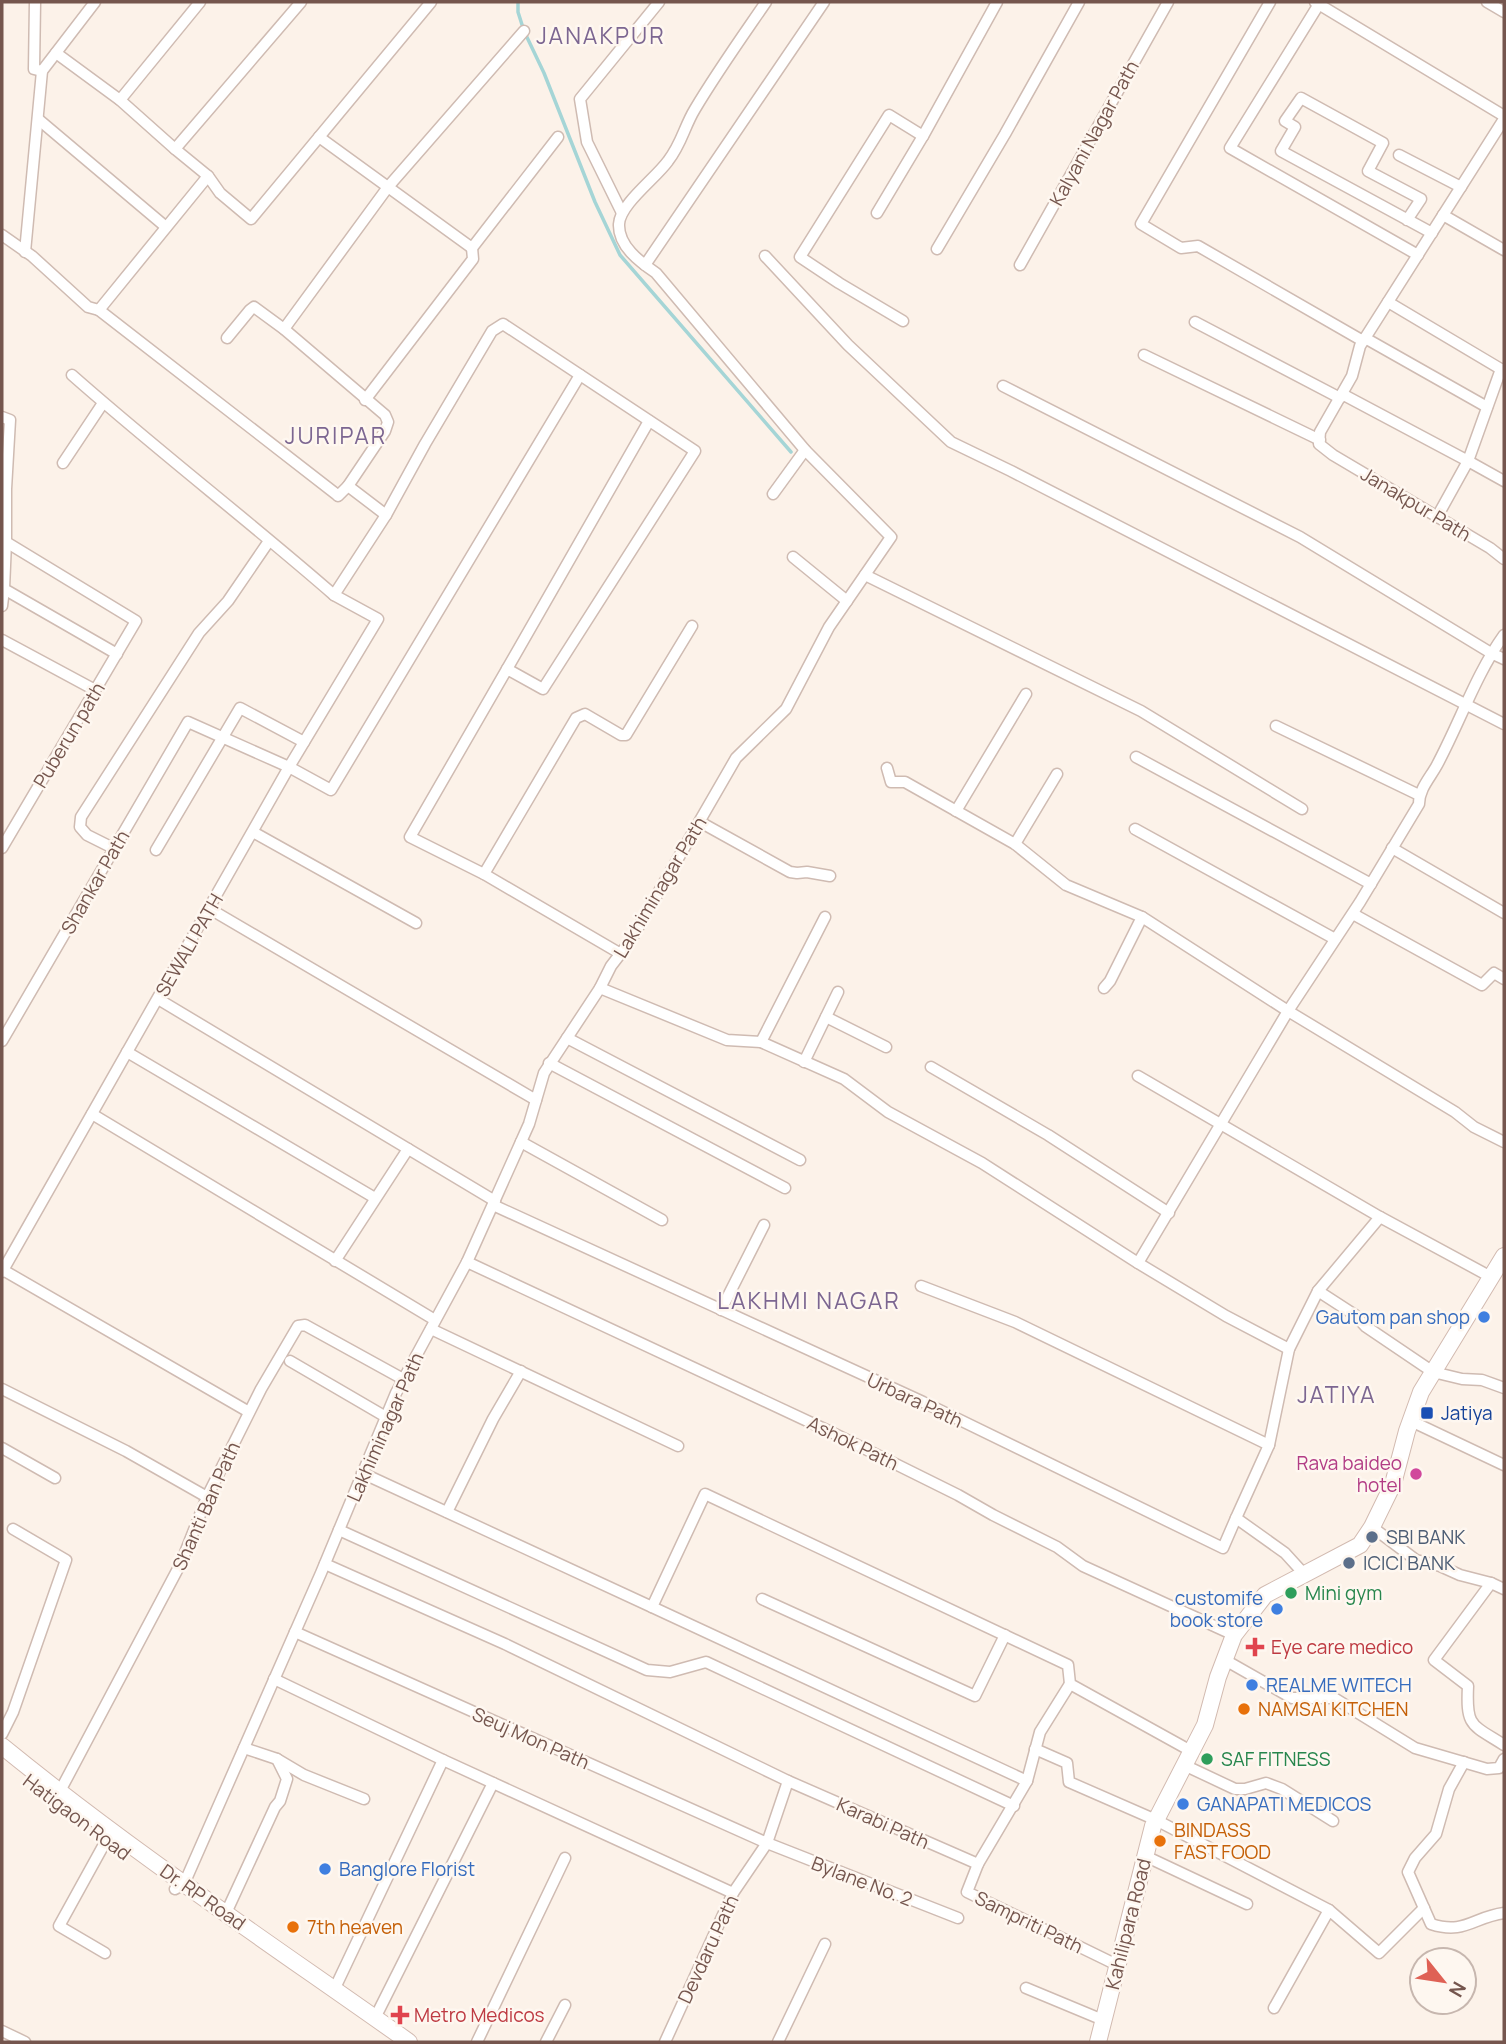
<svg xmlns="http://www.w3.org/2000/svg" width="1506" height="2044" font-family="Manrope,sans-serif">
	<style>
		.lines { fill: none; stroke-linecap: round; stroke-linejoin: round }
		.stream { stroke: #a5d5d6; stroke-width: 3.5 }
		.minor-casing { stroke: #cfbbb2; stroke-width: 13 }
		.secondary-casing { stroke: #d2bab0; stroke-width: 18 }
		.minor { stroke: #fff; stroke-width: 10 }
		.secondary { stroke: #fff; stroke-width: 16 }
		.shop-dot { fill: #3f7fe0; stroke: #fef7f0; stroke-width: 2.5 }
		.transit-dot { fill: #1a4fb4; stroke: #fef7f0; stroke-width: 2.5 }
		.hotel-dot { fill: #d1479c; stroke: #fef7f0; stroke-width: 2.5 }
		.service-dot { fill: #5c6f8a; stroke: #fef7f0; stroke-width: 2.5 }
		.leisure-dot { fill: #2e9e5b; stroke: #fef7f0; stroke-width: 2.5 }
		.health-dot { fill: #e0444e; stroke: #fef7f0; stroke-width: 2.5 }
		.food-dot { fill: #e8710a; stroke: #fef7f0; stroke-width: 2.5 }
		.labels { text-anchor: middle; stroke-width: 5; stroke-linejoin: round; paint-order: stroke }
		.street-label { font-size: 19px; fill: #75564e; stroke: #fef7f0 }
		.shop-label { font-size: 19px; fill: #366cbe; stroke: #fef7f0; text-anchor: start }
		.transit-label { font-size: 19px; fill: #164399; stroke: #fef7f0; text-anchor: start }
		.hotel-label { font-size: 19px; fill: #b23c85; stroke: #fef7f0; text-anchor: end }
		.service-label { font-size: 19px; fill: #4e5e75; stroke: #fef7f0; text-anchor: start }
		.leisure-label { font-size: 19px; fill: #27864d; stroke: #fef7f0; text-anchor: start }
		.health-label { font-size: 19px; fill: #be3a42; stroke: #fef7f0; text-anchor: start }
		.food-label { font-size: 19px; fill: #c56008; stroke: #fef7f0; text-anchor: start }
		.quarter-label { font-size: 23px; letter-spacing: 2px; fill: #7c6691; stroke: #fef7f0 }
	</style>
	<rect width="100%" height="100%" fill="#fcf2e9"/>
	<g class="lines">
		<path class="stream" d="M518 2V12L524 31 544 73 595 202 620 255 791 452"/>
		<g class="minor-casing">
			<g id="minor">
				<path d="M35 2 34 69 42 71"/>
				<path d="M1270 2 1141 224 1181 248 1198 246 1363 341"/>
				<path d="M1315 2 1504 116"/>
				<path d="M1487 2 1504 12"/>
				<path d="M1319 4 1230 148 1418 255"/>
				<path d="M56 53 120 100 175 149"/>
				<path d="M120 100 200 2"/>
				<path d="M38 119 166 227"/>
				<path d="M1504 119 1360 346 1352 376 1320 432 1319 444 1333 455 1490 548 1504 559"/>
				<path d="M319 137 472 248 558 137"/>
				<path d="M1399 155 1461 187"/>
				<path d="M208 176 220 193 251 219 431 2"/>
				<path d="M622 213 587 142 580 99 659 2"/>
				<path d="M877 213 923 136 997 2"/>
				<path d="M1443 215 1504 250"/>
				<path d="M1407 220 1421 199 1368 171 1383 143 1301 98 1285 121 1295 127 1281 151 1432 233"/>
				<path d="M2 235 32 256 88 307 99 310 208 176 175 149 301 2"/>
				<path d="M937 249 1005 134 1079 2"/>
				<path d="M25 252 42 71 95 2"/>
				<path d="M765 256 848 345 951 442 1011 471 1504 724"/>
				<path d="M645 265 824 2"/>
				<path d="M1020 265 1168 2"/>
				<path d="M1388 302 1504 371"/>
				<path d="M99 310 336 494 338 496 348 486 386 515"/>
				<path d="M903 321 839 283 800 257 889 115 923 136"/>
				<path d="M1195 322 1340 398"/>
				<path d="M284 329 388 187 524 31"/>
				<path d="M227 338 250 310 254 307 284 329 385 415 388 422 385 431 348 486"/>
				<path d="M1365 338 1487 407"/>
				<path d="M1144 355 1320 440"/>
				<path d="M72 375C158 451 248 520 334 595"/>
				<path d="M1003 386 1300 537 1491 653 1504 659"/>
				<path d="M1342 394 1468 461 1501 369"/>
				<path d="M365 400 473 259 472 248"/>
				<path d="M2 417 10 420 6 489V542L136 621 2 848"/>
				<path d="M63 463 103 403"/>
				<path d="M773 494 805 450"/>
				<path d="M1437 517 1468 461 1504 481"/>
				<path d="M2 540 6 542 4 589 117 654"/>
				<path d="M793 557 847 601"/>
				<path d="M865 575 1141 711 1302 809"/>
				<path d="M2 606 4 589"/>
				<path d="M2 640 95 690"/>
				<path d="M507 669 649 421"/>
				<path d="M1276 726 1419 795"/>
				<path d="M1136 757 1371 884"/>
				<path d="M887 768 891 782H905L1015 844 1066 885 1142 917 1288 1011 1455 1112 1474 1127 1504 1142"/>
				<path d="M956 811 1026 694"/>
				<path d="M700 822 790 872 797 873 807 872 830 876"/>
				<path d="M1135 829 1335 939"/>
				<path d="M253 832 416 923"/>
				<path d="M1015 844 1057 774"/>
				<path d="M1392 848 1504 913"/>
				<path d="M115 849 87 835 80 827 81 817 199 633 228 601 269 541"/>
				<path d="M156 850 240 708 304 742"/>
				<path d="M484 874 621 954"/>
				<path d="M210 909 536 1100"/>
				<path d="M1353 914 1482 985 1494 973 1504 979"/>
				<path d="M600 988 727 1040 761 1042 844 1079 888 1112 982 1163 1138 1263 1226 1316 1289 1349"/>
				<path d="M1104 988 1110 981 1142 917"/>
				<path d="M158 999 495 1201"/>
				<path d="M826 1017 886 1047"/>
				<path d="M567 1038 800 1160"/>
				<path d="M2 1041 188 722 289 767 331 790 580 375"/>
				<path d="M761 1042 825 917"/>
				<path d="M127 1052 375 1198"/>
				<path d="M804 1062 838 992"/>
				<path d="M549 1063 785 1188"/>
				<path d="M931 1067 1048 1135 1169 1213"/>
				<path d="M1138 1076 1380 1217 1491 1277"/>
				<path d="M92 1114 435 1320"/>
				<path d="M521 1142 662 1220"/>
				<path d="M493 1205 923 1402 1223 1548 1236 1518 1285 1553 1305 1575"/>
				<path d="M335 1261 408 1149"/>
				<path d="M467 1262 833 1433 958 1495 993 1515 1057 1547 1083 1566 1234 1635"/>
				<path d="M1138 1263 1288 1011 1360 902 1419 804C1419 789 1430 778 1437 765 1460 722 1476 674 1504 635"/>
				<path d="M3 1270 249 1412"/>
				<path d="M2 1272 289 767 378 619 334 595 386 515 425 444 492 331 503 324 695 451 543 689 507 669 410 837 484 874 576 718 585 714 621 735H626L692 626"/>
				<path d="M921 1286 1015 1322 1269 1445 1236 1518"/>
				<path d="M1318 1291 1355 1315 1365 1326 1433 1372 1462 1379 1482 1380 1504 1388"/>
				<path d="M721 1310 764 1225"/>
				<path d="M431 1329 678 1446"/>
				<path d="M290 1361 386 1417"/>
				<path d="M2 1389 126 1451 207 1497"/>
				<path d="M1411 1421 1504 1465"/>
				<path d="M1269 1445 1289 1349 1318 1291 1380 1217"/>
				<path d="M2 1448 55 1478"/>
				<path d="M362 1473 652 1607 705 1494 1068 1665 1070 1684 1191 1751"/>
				<path d="M447 1512 493 1419 521 1371"/>
				<path d="M1372 1527 1416 1560 1440 1566 1460 1575 1491 1583 1504 1589"/>
				<path d="M339 1530 647 1670 670 1672 706 1662 1014 1806"/>
				<path d="M325 1564 505 1644 788 1781 978 1864 1027 1781 652 1607"/>
				<path d="M1491 1583 1434 1660 1468 1686C1466 1727 1471 1724 1504 1745"/>
				<path d="M762 1599 975 1696 1005 1635"/>
				<path d="M295 1632 767 1843 958 1918"/>
				<path d="M1225 1660 1292 1698H1334L1415 1748 1487 1769 1499 1768 1504 1759"/>
				<path d="M274 1679 443 1760 733 1893"/>
				<path d="M2 1734 13 1712 66 1560 13 1529"/>
				<path d="M244 1748 277 1759 304 1775 364 1799"/>
				<path d="M1035 1749 1067 1763 1069 1782 1156 1820 1329 1910"/>
				<path d="M1464 1762 1449 1789 1436 1834 1415 1858 1408 1872 1431 1924C1465 1935 1473 1917 1504 1913"/>
				<path d="M1184 1765 1235 1789H1245L1266 1783 1282 1789 1333 1821"/>
				<path d="M1027 1781 1040 1732 1070 1684"/>
				<path d="M59 1793 181 1563 207 1497 261 1389 298 1326 305 1325 403 1379"/>
				<path d="M1145 1856 1247 1904"/>
				<path d="M978 1864 967 1892 1117 1965"/>
				<path d="M175 1889 184 1884 321 1573 396 1393 467 1262 529 1124 544 1073 600 988 611 966 631 940 736 758 786 709 829 627 891 537 805 450 656 273C640 262 618 246 619 224 620 204 656 178 668 161 682 143 684 127 695 109 717 72 742 37 766 2"/>
				<path d="M226 1913 275 1807 280 1801 287 1779 277 1759"/>
				<path d="M105 1953 59 1926 107 1839"/>
				<path d="M1026 1988 1103 2020"/>
				<path d="M334 1990 443 1760"/>
				<path d="M1274 2008 1329 1910 1379 1953 1424 1908"/>
				<path d="M375 2018 493 1783"/>
				<path d="M2 2031 25 2042"/>
				<path d="M477 2042 565 1858"/>
				<path d="M546 2042 565 2005"/>
				<path d="M665 2042 733 1893 767 1843 788 1781"/>
				<path d="M778 2042 825 1944"/>
			</g>
		</g>
		<g class="secondary-casing">
			<g id="secondary">
				<path d="M2 1746C132 1852 272 1945 409 2042"/>
				<path d="M1098 2042 1153 1826 1205 1725 1218 1677 1234 1635 1265 1595 1360 1545 1372 1527 1393 1484 1407 1431 1421 1392 1504 1256"/>
			</g>
		</g>
		<use href="#minor" class="minor"/>
		<use href="#secondary" class="secondary"/>
	</g>
	<g class="shop-dot">
		<circle cx="1484" cy="1317" r="7"/>
		<circle cx="1277" cy="1609" r="7"/>
		<circle cx="1252" cy="1685" r="7"/>
		<circle cx="1183" cy="1804" r="7"/>
		<circle cx="325" cy="1869" r="7"/>
	</g>
	<rect class="transit-dot" x="1420" y="1406" width="14" height="14" rx="3.5"/>
	<circle class="hotel-dot" cx="1416" cy="1474" r="7"/>
	<g class="service-dot">
		<circle cx="1372" cy="1537" r="7"/>
		<circle cx="1349" cy="1563" r="7"/>
	</g>
	<g class="leisure-dot">
		<circle cx="1291" cy="1593" r="7"/>
		<circle cx="1207" cy="1759" r="7"/>
	</g>
	<g class="health-dot">
		<path d="M1251.5 1636.5h7v7h7v7h-7v7h-7v-7h-7v-7h7z"/>
		<path d="M396.5 2004.5h7v7h7v7h-7v7h-7v-7h-7v-7h7z"/>
	</g>
	<g class="food-dot">
		<circle cx="1244" cy="1709" r="7"/>
		<circle cx="1160" cy="1841" r="7"/>
		<circle cx="293" cy="1927" r="7"/>
	</g>
	<g class="labels">
		<g class="street-label">
			<text transform="translate(1094 133) rotate(-61)" y="7">Kalyani Nagar Path</text>
			<text transform="translate(1416 504) rotate(31)" y="7">Janakpur Path</text>
			<text transform="translate(69 735) rotate(-59)" y="7">Puberun path</text>
			<text transform="translate(95 882) rotate(-60)" y="7">Shankar Path</text>
			<text transform="translate(660 887) rotate(-59)" y="7">Lakhiminagar Path</text>
			<text transform="translate(189 945) rotate(-60)" y="7">SEWALI PATH</text>
			<text transform="translate(915 1400) rotate(25)" y="7">Urbara Path</text>
			<text transform="translate(385 1427) rotate(-66)" y="7">Lakhiminagar Path</text>
			<text transform="translate(853 1443) rotate(26)" y="7">Ashok Path</text>
			<text transform="translate(206 1506) rotate(-66)" y="7">Shanti Ban Path</text>
			<text transform="translate(531 1738) rotate(24)" y="7">Seuj Mon Path</text>
			<text transform="translate(77 1817) rotate(37)" y="7">Hatigaon Road</text>
			<text transform="translate(883 1823) rotate(24)" y="7">Karabi Path</text>
			<text transform="translate(862 1881) rotate(21)" y="7">Bylane No. 2</text>
			<text transform="translate(203 1897) rotate(35)" y="7">Dr. RP Road</text>
			<text transform="translate(1029 1922) rotate(26)" y="7">Sampriti Path</text>
			<text transform="translate(1128 1924) rotate(-76)" y="7">Kahilipara Road</text>
			<text transform="translate(708 1949) rotate(-65)" y="7">Devdaru Path</text>
		</g>
		<g class="shop-label">
			<text x="1470" y="1324" text-anchor="end">Gautom pan shop</text>
			<text x="1263" y="1605" text-anchor="end">customife<tspan x="1263" dy="22">book store</tspan></text>
			<text x="1266" y="1692">REALME WITECH</text>
			<text x="1197" y="1811">GANAPATI MEDICOS</text>
			<text x="339" y="1876">Banglore Florist</text>
		</g>
		<g class="transit-label">
			<text x="1441" y="1420">Jatiya</text>
		</g>
		<g class="hotel-label">
			<text x="1402" y="1470">Rava baideo<tspan x="1402" dy="22">hotel</tspan></text>
		</g>
		<g class="service-label">
			<text x="1386" y="1544">SBI BANK</text>
			<text x="1363" y="1570">ICICI BANK</text>
		</g>
		<g class="leisure-label">
			<text x="1305" y="1600">Mini gym</text>
			<text x="1221" y="1766">SAF FITNESS</text>
		</g>
		<g class="health-label">
			<text x="1271" y="1654">Eye care medico</text>
			<text x="414" y="2022">Metro Medicos</text>
		</g>
		<g class="food-label">
			<text x="1258" y="1716">NAMSAI KITCHEN</text>
			<text x="1174" y="1837">BINDASS<tspan x="1174" dy="22">FAST FOOD</tspan></text>
			<text x="307" y="1934">7th heaven</text>
		</g>
		<g class="quarter-label">
			<text x="601" y="44">JANAKPUR</text>
			<text x="336" y="444">JURIPAR</text>
			<text x="809" y="1309">LAKHMI NAGAR</text>
			<text x="1337" y="1403">JATIYA</text>
		</g>
	</g>
	<rect width="1506" height="2044" fill="none" stroke="#75564e" stroke-width="7"/>
	<g transform="translate(1443 1981) rotate(120)"><circle r="33" fill="#fef7f0" stroke="#c7b7af" stroke-width="2"/>
	<path d="M0-5L12 26L0 18L-12 26Z" fill="#df6155"/>
	<text y="-10" font-size="19" font-weight="bold" text-anchor="middle" fill="#75564e">N</text>
	</g>
</svg>
